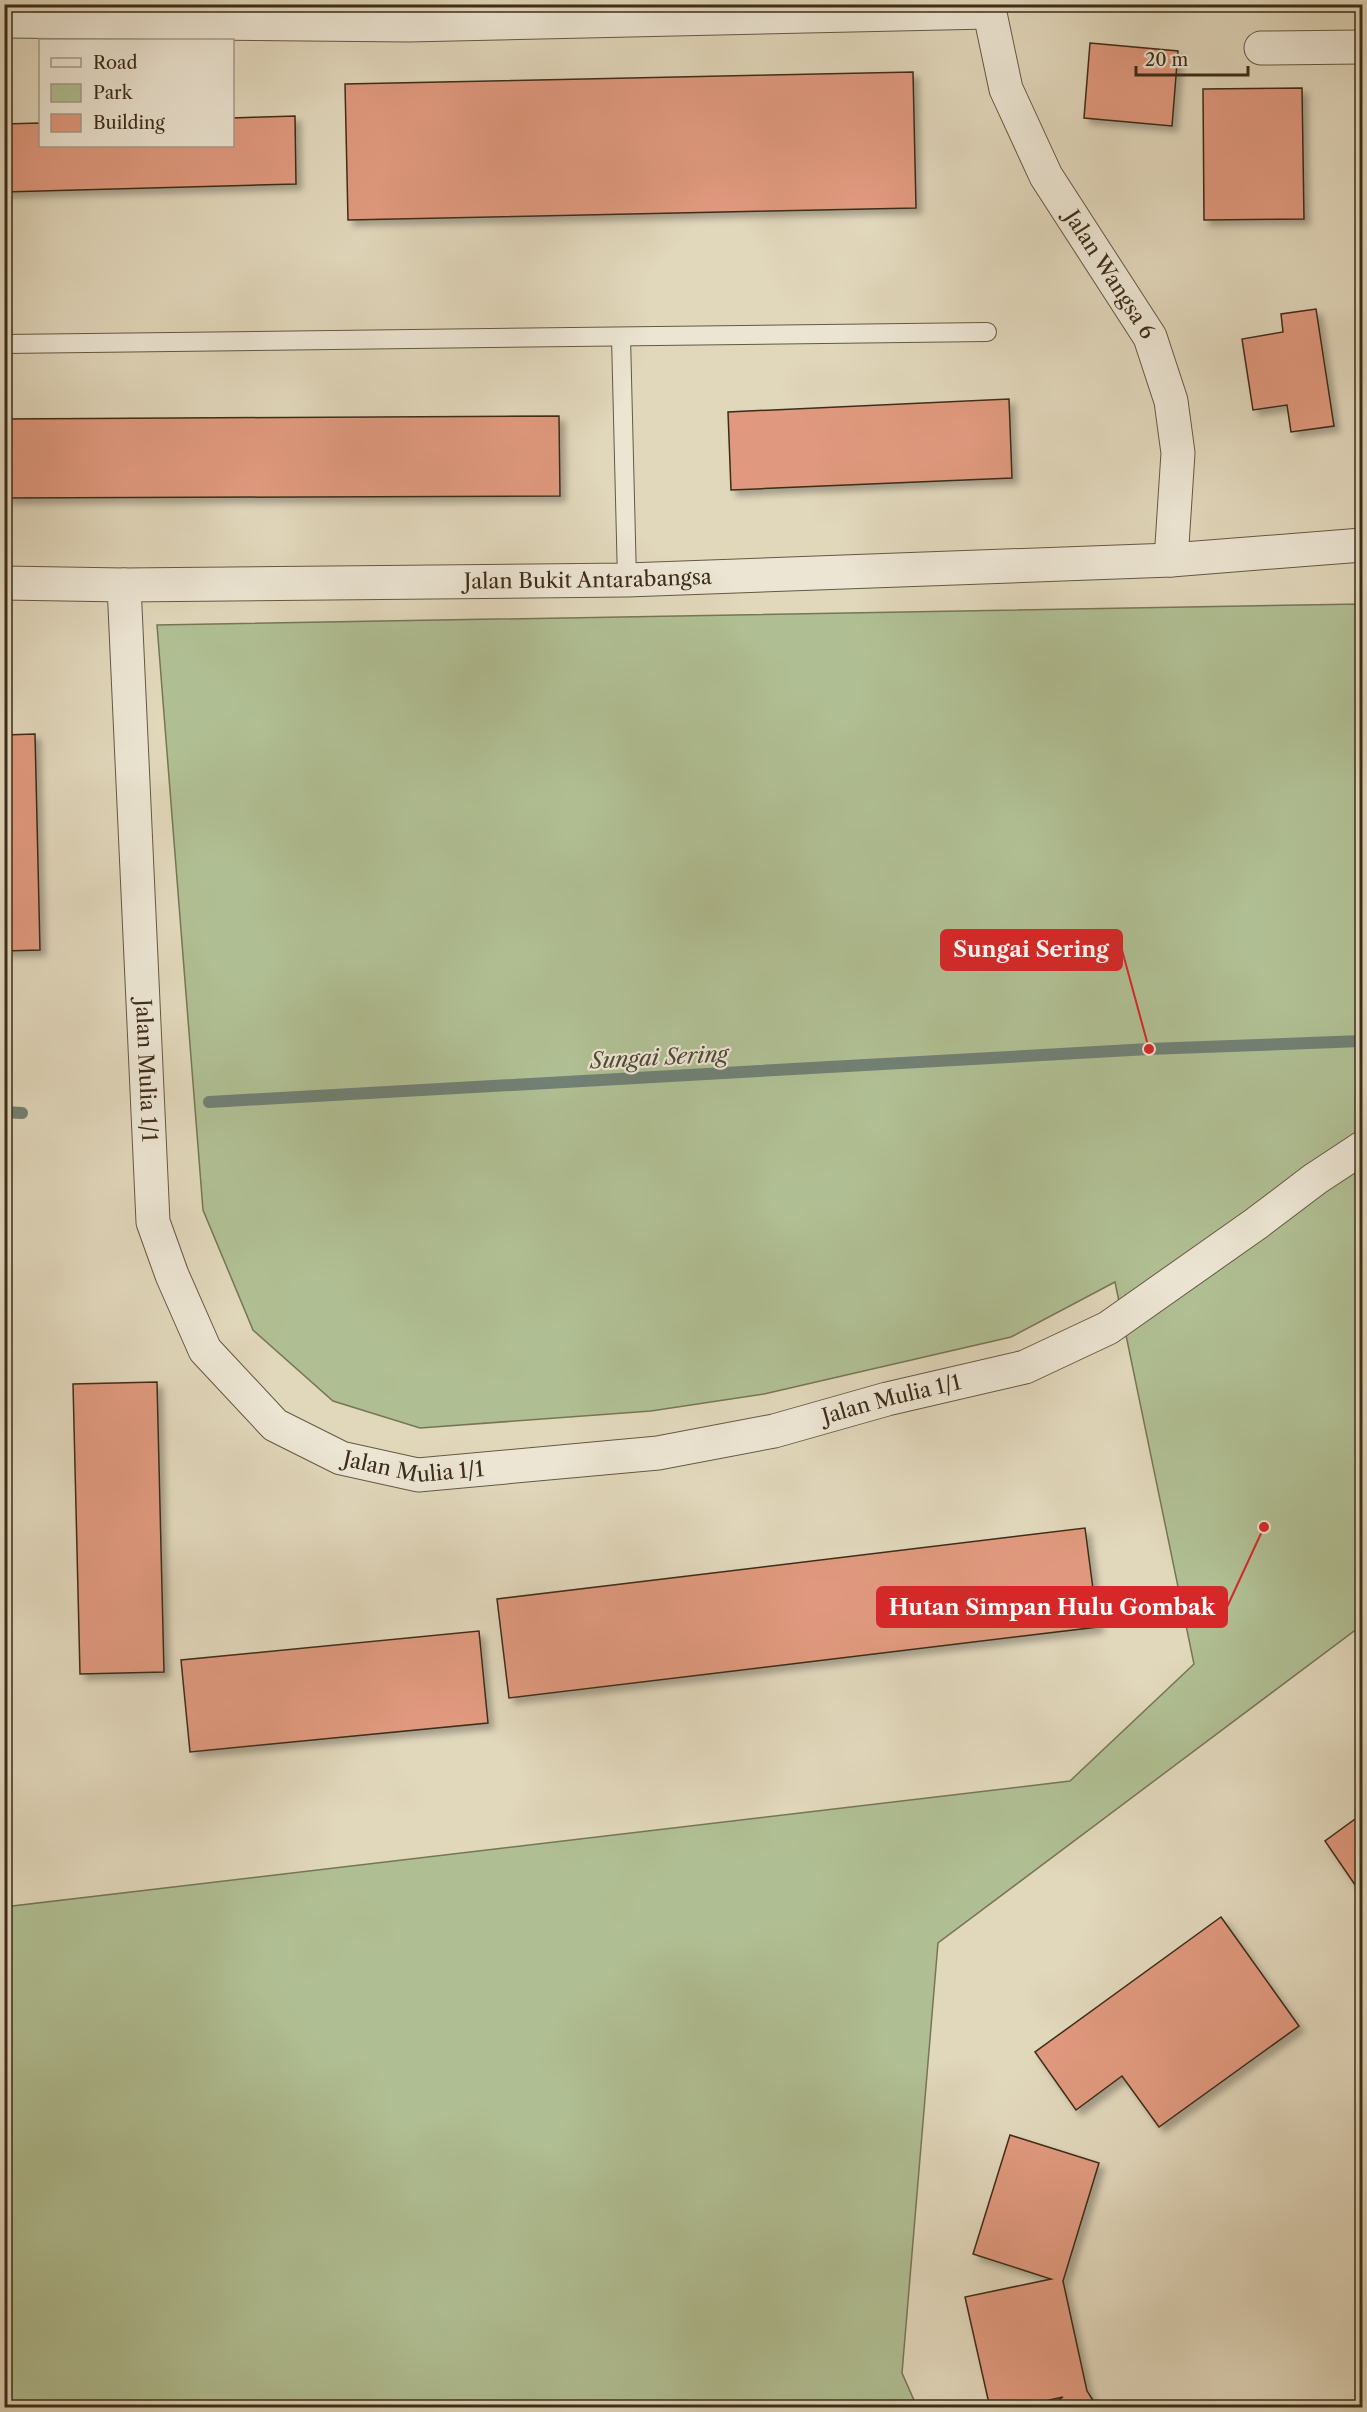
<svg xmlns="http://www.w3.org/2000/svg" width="1367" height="2412" font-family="'Libre Caslon Text',serif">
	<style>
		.green { fill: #b0bf93; stroke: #767656; stroke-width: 1.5 }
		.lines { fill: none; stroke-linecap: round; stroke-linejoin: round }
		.stream { stroke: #718175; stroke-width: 12 }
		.building { fill: #e0997e; stroke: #3d2d19; stroke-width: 1.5; filter: url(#shadow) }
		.service-casing { stroke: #665842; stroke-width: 20 }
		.minor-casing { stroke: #665842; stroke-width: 35 }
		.service { stroke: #ece5d3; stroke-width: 18 }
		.minor { stroke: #ece5d3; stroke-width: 33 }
		.labels { text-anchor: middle; stroke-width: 4.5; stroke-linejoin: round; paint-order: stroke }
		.street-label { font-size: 21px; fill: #3d2d19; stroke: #ece5d3 }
		.water-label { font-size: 22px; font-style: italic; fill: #4e4938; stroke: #ece5d3 }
		.leader { fill: none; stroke: #d62828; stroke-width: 2 }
		.callout-dot { fill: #d62828; stroke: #ece5d3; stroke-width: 2 }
		.callout { fill: #d62828; stroke: #d62828; stroke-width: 2 }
		.callout-label { font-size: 22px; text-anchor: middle; font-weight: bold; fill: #fff }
	</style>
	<defs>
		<filter id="shadow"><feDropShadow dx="5.5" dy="5.5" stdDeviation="3" flood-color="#0004"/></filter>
	</defs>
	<rect width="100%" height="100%" fill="#e1d7bb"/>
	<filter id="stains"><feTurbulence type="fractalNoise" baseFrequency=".00333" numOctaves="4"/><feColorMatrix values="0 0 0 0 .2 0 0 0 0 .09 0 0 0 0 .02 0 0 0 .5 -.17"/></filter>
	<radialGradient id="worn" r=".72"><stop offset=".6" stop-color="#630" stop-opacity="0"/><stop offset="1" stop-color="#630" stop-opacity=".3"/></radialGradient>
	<path class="green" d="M1362 604V1625L938 1943 902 2373 917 2407H5L4 1907 1070 1781 1194 1664 1115 1282 1011 1337 764 1394 651 1411 420 1428 333 1401 253 1330 203 1210 157 625Z"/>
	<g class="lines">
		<g class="stream">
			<path d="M209 1102 1149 1049 1362 1041"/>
			<path d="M4 1112 22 1113"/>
		</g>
	</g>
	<g class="building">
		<path d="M1090 43 1178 51 1172 126 1084 118Z"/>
		<path d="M913 72 916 208 348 220 345 84Z"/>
		<path d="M1302 88 1304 219 1204 220 1203 89Z"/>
		<path d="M295 116 296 184 4 192V124L40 123V146H232V118Z"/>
		<path d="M1357 284H1362V365Z"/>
		<path d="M1316 309 1334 426 1291 432 1287 405 1253 410 1242 339 1283 332 1281 314Z"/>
		<path d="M1009 399 1012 478 731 490 728 412Z"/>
		<path d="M559 416 560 496 4 498V419Z"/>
		<path d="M35 734 40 950 4 951V735Z"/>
		<path d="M157 1382 164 1672 80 1674 73 1384Z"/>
		<path d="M1085 1528 1098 1627 509 1698 497 1599Z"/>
		<path d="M479 1631 488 1723 190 1752 181 1660Z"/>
		<path d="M1362 1814V1895L1325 1841Z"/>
		<path d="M1221 1917 1299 2026 1159 2127 1122 2076 1076 2110 1035 2052Z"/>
		<path d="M1010 2135 1099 2163 1063 2281 1087 2391 1098 2408H1048L1063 2397 1013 2408H990L965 2297 1051 2279 973 2254Z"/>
	</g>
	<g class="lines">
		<g class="service-casing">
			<g id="service">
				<path d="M621 337 627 580"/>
				<path d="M4 344 987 332"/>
			</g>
		</g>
		<g class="minor-casing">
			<g id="minor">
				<path id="s1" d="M988 4 1006 89 1046 176 1150 337 1171 401 1178 453 1171 560"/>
				<path d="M4 21 409 25 988 12"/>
				<path d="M1261 48 1362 47"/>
				<path id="s2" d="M4 583 124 585 627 580 1171 560 1362 545"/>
				<path id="s3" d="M124 585 153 1222 172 1275 205 1350 275 1425 341 1458 418 1475 658 1453 774 1431 887 1399 1025 1367 1108 1328 1257 1223 1315 1179 1362 1148"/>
			</g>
		</g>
		<use href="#service" class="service"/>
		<use href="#minor" class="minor"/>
	</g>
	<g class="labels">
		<g class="street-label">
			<text dy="7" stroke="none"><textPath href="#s1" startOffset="300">Jalan Wangsa 6</textPath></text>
			<text dy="7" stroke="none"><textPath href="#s2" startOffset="584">Jalan Bukit Antarabangsa</textPath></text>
			<text dy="7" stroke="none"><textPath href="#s3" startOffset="486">Jalan Mulia 1/1</textPath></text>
			<text dy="7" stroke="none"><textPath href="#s3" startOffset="1512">Jalan Mulia 1/1</textPath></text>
			<text dy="7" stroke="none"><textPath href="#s3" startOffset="1026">Jalan Mulia 1/1</textPath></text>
		</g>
		<g class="water-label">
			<text transform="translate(659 1057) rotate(-3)" y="8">Sungai Sering</text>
		</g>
	</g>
	<path class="leader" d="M1149 1049L1122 950M1264 1527L1227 1607"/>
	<g class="callout-dot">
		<circle cx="1149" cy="1049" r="6"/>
		<circle cx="1264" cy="1527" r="6"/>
	</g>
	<g class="callout">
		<rect x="941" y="930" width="181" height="40" rx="6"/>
		<rect x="877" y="1587" width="350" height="40" rx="6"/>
	</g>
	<g class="callout-label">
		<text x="1031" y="957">Sungai Sering</text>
		<text x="1052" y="1615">Hutan Simpan Hulu Gombak</text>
	</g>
	<rect width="1367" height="2412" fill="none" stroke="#e1d7bb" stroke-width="24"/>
	<rect x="6" y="6" width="1355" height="2400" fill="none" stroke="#3d2d19" stroke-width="3"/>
	<rect x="12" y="12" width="1343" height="2388" fill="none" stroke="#3d2d19" stroke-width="1.5"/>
	<rect x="39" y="39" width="195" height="108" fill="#ece5d3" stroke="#a69b89" stroke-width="1.5"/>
	<rect x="51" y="58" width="30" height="9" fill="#ece5d3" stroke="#a69b89" stroke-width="1.5"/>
	<text x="93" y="69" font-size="18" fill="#3d2d19">Road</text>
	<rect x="51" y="84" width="30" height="18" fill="#b0bf93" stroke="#a69b89" stroke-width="1.5"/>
	<text x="93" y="99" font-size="18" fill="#3d2d19">Park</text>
	<rect x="51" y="114" width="30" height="18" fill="#e0997e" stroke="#a69b89" stroke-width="1.5"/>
	<text x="93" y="129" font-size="18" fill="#3d2d19">Building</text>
	<path d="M1136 66v9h112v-9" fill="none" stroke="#3d2d19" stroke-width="3"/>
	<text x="1145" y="66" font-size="18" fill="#3d2d19" stroke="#ece5d3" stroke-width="4.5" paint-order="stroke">20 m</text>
	<rect width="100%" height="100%" filter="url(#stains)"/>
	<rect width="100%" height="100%" fill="url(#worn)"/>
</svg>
